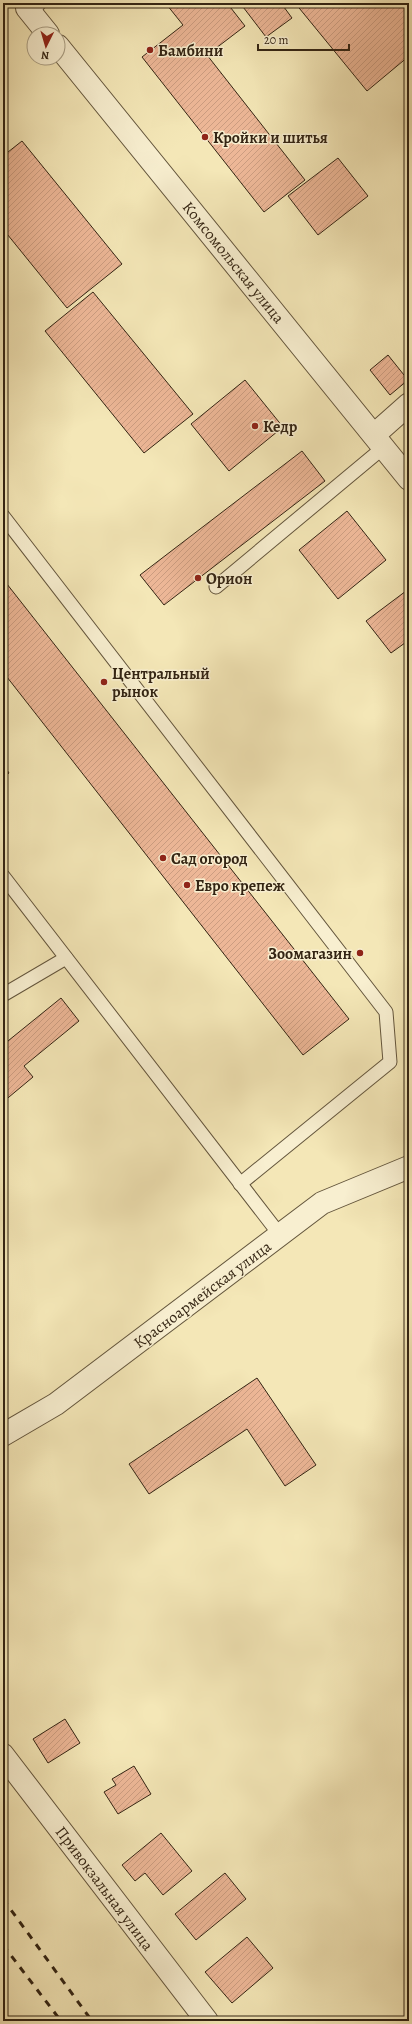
<svg xmlns="http://www.w3.org/2000/svg" width="412" height="2024" font-family="Alegreya,serif">
	<style>
		.building { fill: url(#building-hatch); stroke: #332413 }
		.lines { fill: none; stroke-linecap: round; stroke-linejoin: round }
		.service-casing { stroke: #63553c; stroke-width: 15 }
		.minor-casing { stroke: #63553c; stroke-width: 24 }
		.tertiary-casing { stroke: #63553c; stroke-width: 24 }
		.service { stroke: #f8efd0; stroke-width: 13 }
		.minor { stroke: #f8efd0; stroke-width: 22 }
		.tertiary { stroke: #f8efd0; stroke-width: 22 }
		.rail { stroke: #332413; stroke-width: 3; stroke-dasharray: 7 7; stroke-linecap: butt }
		.poi-dot { fill: #8f2418; stroke: #f8efd0; stroke-width: 1.5 }
		.labels { text-anchor: middle; stroke-width: 3; stroke-linejoin: round; paint-order: stroke }
		.poi-label { font-size: 16px; font-weight: bold; fill: #332413; stroke: #f8efd0; text-anchor: start }
		.street-label { font-size: 16px; fill: #332413; stroke: #f8efd0 }
	</style>
	<defs>
		<pattern id="building-hatch" width="6" height="6" patternUnits="userSpaceOnUse"><rect width="6" height="6" fill="#edb797"/><path d="M-1 1l2-2M0 6l6-6M5 7l2-2" fill="none" stroke="#cc9d81"/></pattern>
	</defs>
	<rect width="100%" height="100%" fill="#f4e7b7"/>
	<filter id="stains"><feTurbulence type="fractalNoise" baseFrequency=".005" numOctaves="4"/><feColorMatrix values="0 0 0 0 .2 0 0 0 0 .09 0 0 0 0 .02 0 0 0 .5 -.17"/></filter>
	<radialGradient id="worn" r=".72"><stop offset=".6" stop-color="#630" stop-opacity="0"/><stop offset="1" stop-color="#630" stop-opacity=".3"/></radialGradient>
	<g class="building">
		<path d="M170 3H227L245 26 207 55 305 180 264 212 142 57 183 25 167 5Z"/>
		<path d="M240 3H281L292 18 266 37Z"/>
		<path d="M295 3H406L409 6V56L367 91Z"/>
		<path d="M22 141 122 264 67 308 3 229V156Z"/>
		<path d="M338 158 368 196 318 235 288 196Z"/>
		<path d="M93 292 193 414 144 453 45 331Z"/>
		<path d="M388 355 408 380 390 395 370 370Z"/>
		<path d="M245 380 283 427 229 471 191 424Z"/>
		<path d="M302 451 325 481 164 605 140 575Z"/>
		<path d="M347 511 386 560 338 599 299 550Z"/>
		<path d="M3 579 349 1019 303 1055 3 672Z"/>
		<path d="M406 591 409 595V640L391 653 366 621Z"/>
		<path d="M3 764 9 773 3 778Z"/>
		<path d="M61 998 79 1021 24 1066 33 1077 3 1102V1045Z"/>
		<path d="M257 1378 316 1465 285 1486 247 1429 149 1494 129 1464Z"/>
		<path d="M65 1719 80 1743 48 1763 33 1739Z"/>
		<path d="M134 1766 151 1794 118 1814 104 1792 116 1785 112 1779Z"/>
		<path d="M161 1833 192 1871 163 1895 145 1873 135 1881 122 1865Z"/>
		<path d="M225 1873 246 1899 196 1940 175 1914Z"/>
		<path d="M247 1937 273 1968 232 2003 205 1972Z"/>
	</g>
	<g class="lines">
		<g class="service-casing">
			<g id="service">
				<path d="M3 516 386 1012 390 1062 240 1184"/>
				<path d="M216 587 384 447"/>
				<path d="M3 876 280 1235"/>
				<path d="M3 995 66 958"/>
			</g>
		</g>
		<g class="minor-casing">
			<g id="minor">
				<path d="M374 435 409 404"/>
				<path d="M3 1435 56 1404 322 1203 409 1167"/>
				<path d="M3 1755 207 2021"/>
			</g>
		</g>
		<g class="tertiary-casing">
			<g id="tertiary">
				<path d="M34 3 27 8 48 34"/>
				<path d="M58 46 409 479"/>
			</g>
		</g>
		<use href="#service" class="service"/>
		<use href="#minor" class="minor"/>
		<use href="#tertiary" class="tertiary"/>
		<g class="rail">
			<path d="M3 1899 92 2021"/>
			<path d="M3 1945 61 2021"/>
		</g>
	</g>
	<g class="poi-dot">
		<circle cx="150" cy="50" r="4"/>
		<circle cx="205" cy="137" r="4"/>
		<circle cx="255" cy="426" r="4"/>
		<circle cx="198" cy="578" r="4"/>
		<circle cx="104" cy="682" r="4"/>
		<circle cx="163" cy="858" r="4"/>
		<circle cx="187" cy="885" r="4"/>
		<circle cx="360" cy="953" r="4"/>
	</g>
	<g class="labels">
		<g class="poi-label">
			<text x="158" y="56">Бамбини</text>
			<text x="213" y="143">Кройки и шитья</text>
			<text x="263" y="432">Кедр</text>
			<text x="206" y="584">Орион</text>
			<text x="112" y="679">Центральный<tspan x="112" dy="18">рынок</tspan></text>
			<text x="171" y="864">Сад огород</text>
			<text x="195" y="891">Евро крепеж</text>
			<text x="352" y="959" text-anchor="end">Зоомагазин</text>
		</g>
		<g class="street-label">
			<text transform="translate(234 262) rotate(51)" y="6">Комсомольская улица</text>
			<text transform="translate(202 1294) rotate(-37)" y="6">Красноармейская улица</text>
			<text transform="translate(105 1888) rotate(53)" y="6">Привокзальная улица</text>
		</g>
	</g>
	<rect width="412" height="2024" fill="none" stroke="#f4e7b7" stroke-width="16"/>
	<rect x="4" y="4" width="404" height="2016" fill="none" stroke="#332413" stroke-width="2"/>
	<rect x="8" y="8" width="396" height="2008" fill="none" stroke="#332413"/>
	<g transform="translate(46 46) rotate(185)"><circle r="19" fill="#f8efd0" stroke="#a99e84"/>
	<path d="M0-3L7 15L0 10L-7 15Z" fill="#8f2418"/>
	<text y="-6" font-size="11" font-weight="bold" text-anchor="middle" fill="#332413">N</text>
	</g>
	<path d="M258 44v6h91v-6" fill="none" stroke="#332413" stroke-width="2"/>
	<text x="264" y="44" font-size="12" fill="#332413" stroke="#f8efd0" stroke-width="3" paint-order="stroke">20 m</text>
	<rect width="100%" height="100%" filter="url(#stains)"/>
	<rect width="100%" height="100%" fill="url(#worn)"/>
</svg>
